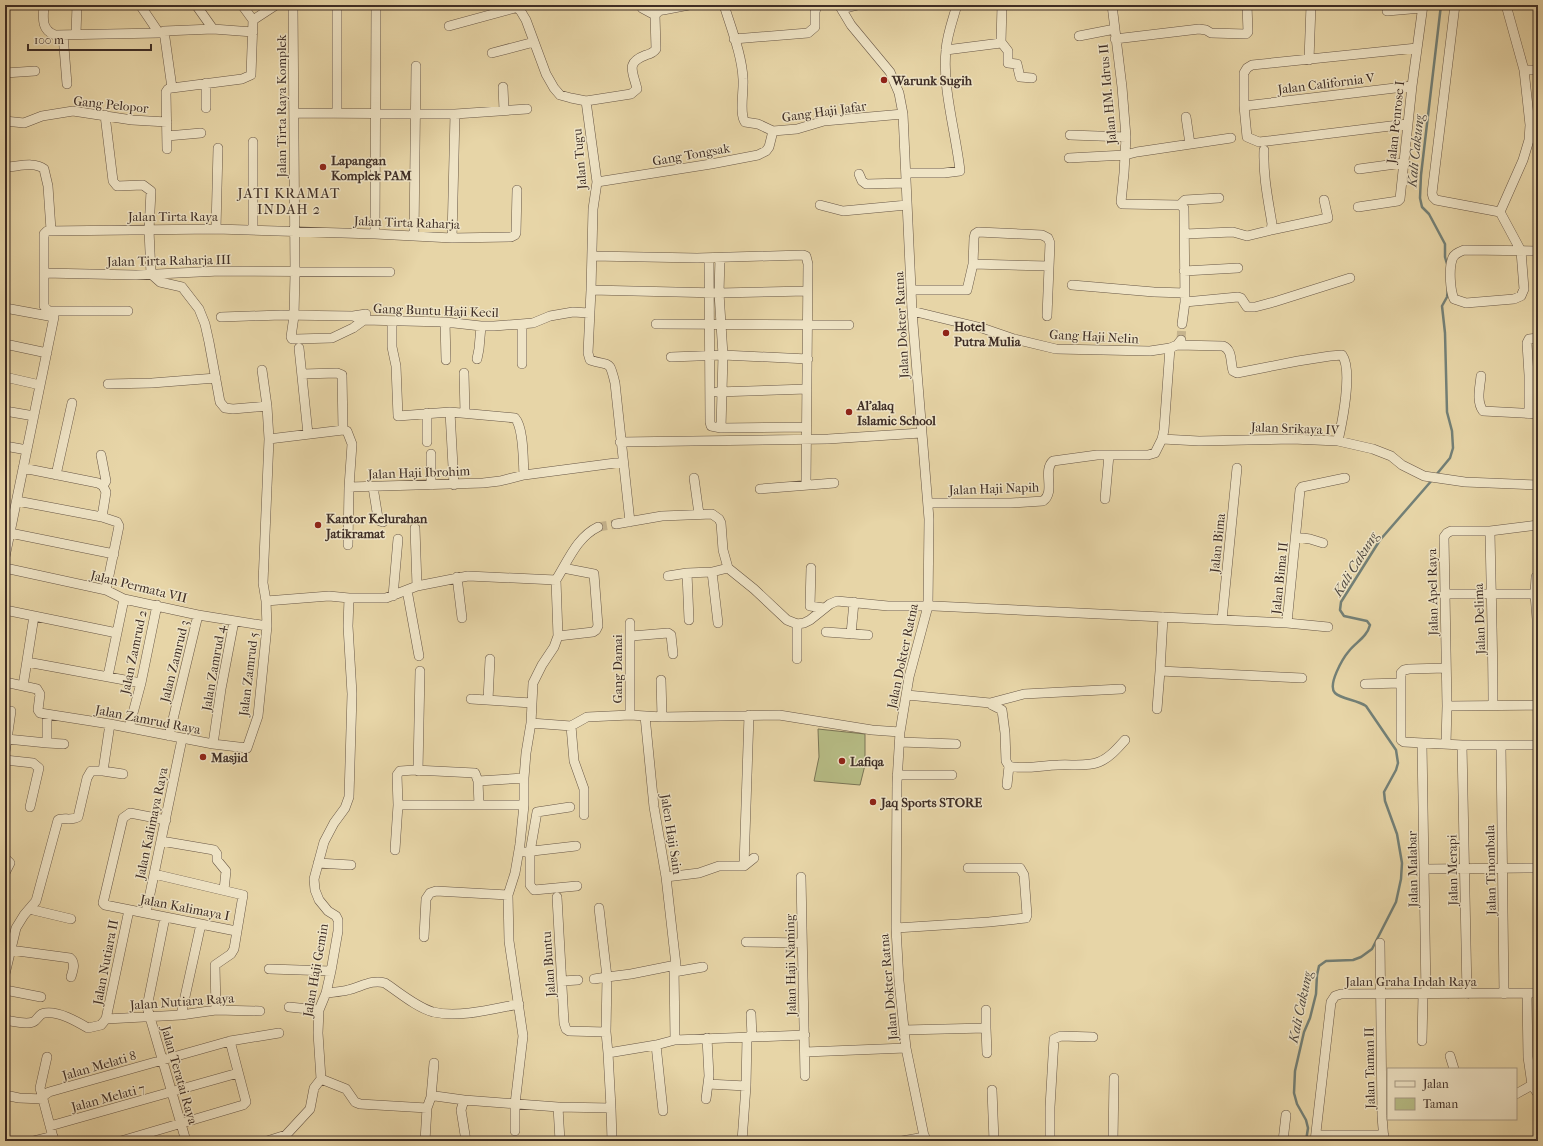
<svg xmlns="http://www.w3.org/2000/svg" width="1543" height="1146" viewBox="0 0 1543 1146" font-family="'IM FELL French Canon',serif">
  <rect width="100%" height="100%" fill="#e7d5a7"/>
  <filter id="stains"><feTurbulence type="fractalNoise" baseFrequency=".005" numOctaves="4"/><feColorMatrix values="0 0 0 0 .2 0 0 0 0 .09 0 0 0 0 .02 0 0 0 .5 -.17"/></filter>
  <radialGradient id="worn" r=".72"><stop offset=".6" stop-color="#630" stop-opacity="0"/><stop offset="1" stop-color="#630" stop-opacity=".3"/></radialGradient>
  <path fill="#b7bd86" stroke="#7a7556" d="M818,729L865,734V765L860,785L814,781L819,757Z"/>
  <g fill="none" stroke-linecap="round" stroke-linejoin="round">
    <path stroke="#738077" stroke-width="2.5" d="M1441,5L1421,175L1420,198L1422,207L1429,214L1445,244V257L1447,264
      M1436,475L1450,458L1453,448L1452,431L1447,412L1445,333L1442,306L1447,297L1448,289
      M1306,1141L1308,1128L1306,1120L1297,1104L1294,1093L1295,1071L1304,1032L1310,1018L1316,994L1317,975L1319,966L1326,961L1353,960L1361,957L1372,949L1396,902L1401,879L1402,863L1397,834L1385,801L1384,792L1396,770L1398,763L1396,750L1366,706C1357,700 1341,699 1335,693C1327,685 1343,658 1349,651C1356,642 1367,637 1370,625L1367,621L1344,616L1340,610L1341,602L1380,540L1433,479"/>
    <path stroke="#c5b38d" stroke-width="9" stroke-dasharray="9 4.5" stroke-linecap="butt" d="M1181,340L1182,324
      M598,527L616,524"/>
    <g stroke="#685746" stroke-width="10">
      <path id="minor" d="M44,5C43,18 41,30 55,35L159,33L164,31L213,29L253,32
        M140,5L159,33
        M196,5L213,29
        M242,5L253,20
        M293,5L295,273L294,316L291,337L292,339H296L332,338L353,328L364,320
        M337,5V113
        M512,5L520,10L526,20L546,74L554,88L560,95L571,98L586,101L631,94L637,89C633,71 625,63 646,55C650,54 654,52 656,49L655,15L659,11L663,10L689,5
        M641,5L642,8L655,15
        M724,5C731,28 742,55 743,79C744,90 739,114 745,122L758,124L773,131L797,129L824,121L903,114
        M839,5L851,25L890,72L899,93L903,114L912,311L929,519L928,606L909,677L900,732L897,782L896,928L899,981L906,1048L925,1141
        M1002,5L1001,42L1008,51V63L1017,64L1020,77L1032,78
        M1112,5L1122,87L1126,137L1124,173L1121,202L1122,204L1180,205L1184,208L1185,302L1182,324
        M1455,5L1432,193L1433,197L1436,200L1500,212L1521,251L1524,289L1521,296L1514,299L1466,303L1454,299C1450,290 1449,269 1452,260C1453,254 1459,252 1464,250L1538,251
        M842,9L858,5
        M1387,11L1422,8
        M253,20L276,5
        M449,26L515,8
        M164,31L172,88
        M76,34L77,5
        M63,35L67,84
        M1079,36L1115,29
        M734,39L808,33L815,27V12L817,5
        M1115,39L1199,29L1206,30L1211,33L1246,34L1248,32L1247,5
        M946,50L1001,43
        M492,53L534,42
        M1309,60L1311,5
        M1524,70H1538
        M5,73L35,71
        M503,87L504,110
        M586,101L597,182L593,209L591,290L588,353L590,360C610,367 609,358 615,383L630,522
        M1244,106L1412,86
        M206,108V83
        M295,113L455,114L527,109
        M1186,117L1190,144
        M5,121L24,123L42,116L73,111L132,120L167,122
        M1407,124L1259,142L1247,137L1244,106V73L1247,68L1252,65L1417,48
        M1070,135L1126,137
        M167,136L201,133
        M253,142V230
        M167,149L166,92L168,89L172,88L242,79L251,75L253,20
        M1069,158L1125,155L1137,152L1231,138
        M5,167C17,167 34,161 44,169L48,186L51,230
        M1359,169L1403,163
        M906,173H944L960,171C956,133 942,88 946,50C947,35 953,19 957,5
        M859,174L862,181L866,184L906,183
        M597,182L711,164L758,155L766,151L769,147L773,131
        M820,205L843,211L907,205
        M1180,205L1185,200L1219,198
        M1358,207L1398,201L1400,199L1412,86L1423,5
        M1500,212L1523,160L1529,140L1530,125L1524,70L1506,5
        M216,229L218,148
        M1271,230L1328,218L1324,200
        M375,234L376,5
        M1185,234L1233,232L1247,236L1271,230L1272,224C1268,199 1263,176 1264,150
        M414,236L416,66
        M452,238L455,114
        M592,256L697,258L803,255L806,256L808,264L806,485
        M709,258L710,422L711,426L721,428L806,427
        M720,258L719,293L723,355L721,428
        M973,264L1049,266
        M1184,271L1238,268
        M44,273L136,275L220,271L390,272
        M1072,285L1154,292L1185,293
        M591,290L719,293L807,291
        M911,290H967L973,264L974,238L975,234L978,232L1042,235L1048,238L1050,243L1047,316
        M1185,302L1238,297L1241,298L1247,307H1255L1274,302L1350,278
        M5,308L54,317
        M48,311H128
        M912,311L982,328L1014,339L1056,349L1150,351L1170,348L1177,345L1181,340
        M353,316L364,320L445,322L481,326H494L533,323L550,316L573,312L589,313
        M221,317L281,315L353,316L366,314
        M392,321V347L396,366L398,416L450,412L515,418C524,428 523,461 524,475
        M445,322L446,360
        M522,324V364
        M656,324L849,325
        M5,344L47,353
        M1177,345L1223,346C1233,350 1230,362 1233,371L1237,373L1298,361L1330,356L1342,355C1353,370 1342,423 1338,441
        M299,348L308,434
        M671,357L723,355L808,359
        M477,359L479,349L481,326
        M262,370L267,406
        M464,373L465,413
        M302,374L337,373L342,375L343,430
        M1481,376C1480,387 1476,401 1483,411L1538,414
        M5,377L40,385
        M108,384L152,383L216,378
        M717,392L807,389
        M5,411L34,416
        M450,412L454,485
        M427,413V442
        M1529,414V375L1527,343L1529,339L1538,338
        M269,439L343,430L347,431L352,444L349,487L483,483L500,481L524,475L623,462
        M1162,439L1199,441L1292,439L1338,441L1373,449L1391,456L1402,465L1424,476L1465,482L1538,485
        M620,442L828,439L921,433
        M5,446L27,450
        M431,454V485
        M101,455L106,481L103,486
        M23,468L98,483L103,486L106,492L102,517
        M56,475L72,403
        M694,478L699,514
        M373,487L378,518L380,521L383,522
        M760,489L834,483
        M1105,499L1109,455
        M17,501L102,517L117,522L119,526L106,590
        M928,503H1011L1043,501C1056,492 1042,471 1053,461L1097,455H1148L1155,453L1162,439L1164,430L1170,348
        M616,524L662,516L712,514L719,519L721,523L723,550L728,568L754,589L787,620L797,624L804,623L810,620L830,604L837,601L888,606H934L1287,623L1328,627
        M415,528L417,586
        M1490,531C1491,589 1493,647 1493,705
        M10,533L114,554
        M1296,537L1310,539L1323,543
        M348,545L349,487
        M5,557L54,317L44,306V234L47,231L216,229L375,234L452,238L511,237L515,235L516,233L517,190
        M5,568L106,590L124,599L198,615L267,626
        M811,568L810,606L824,608
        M712,572L718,623
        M668,576L687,573
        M457,577L462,618
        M1538,577H1536L1535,594L1537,619L1538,719
        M407,590L419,656
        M1445,594H1535
        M393,596L398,539
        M266,601L329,596L349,598H386L417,586L468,576L556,580C568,561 577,537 598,527
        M5,610L117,633
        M1163,617L1160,671L1302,678
        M689,620L687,573L712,572L728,568
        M1222,620L1237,468
        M1287,623L1300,490L1302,487L1345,478
        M826,632L868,635
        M851,634L854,602
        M558,636L593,632L596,630L598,626L594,574L563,568
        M631,636L668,633L671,635L673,654
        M797,659V624
        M27,662L141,683
        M1446,668L1409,669L1404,670L1401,673V740L1404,742L1462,745H1538
        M108,676L124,599
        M661,680L662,717
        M5,682L37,689L40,694L38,710L40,713L110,724L213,744L247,748L258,716L267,626L266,601L263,583L269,439L267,406L233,409L225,408L220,402L209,342L205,324L199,309L182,287L160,282L151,274L149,230L151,191L143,185L117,186L113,181L105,115
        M1365,684L1400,683
        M23,686L34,616
        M907,695L990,703L1024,694L1121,689
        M471,699L532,703
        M488,700L490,659
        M990,703L992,705L1002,710L1005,733L1006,761L1009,766C1023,770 1044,765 1058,765C1071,764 1086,767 1099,762C1109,758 1117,749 1125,740
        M1447,706L1538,705
        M1157,709L1160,671
        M630,715V623
        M531,723L571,726L587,717L630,715L662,717L779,715L872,730L900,732
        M571,726L574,761L584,789V815
        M129,728L141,683L157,605
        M169,736L198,615
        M7,739L11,711
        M900,742L956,744
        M47,743L64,744
        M213,744L221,689L234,621
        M1422,744L1426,994
        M1446,744L1447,706L1444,537L1447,533L1451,531H1490L1538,525
        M1462,745L1467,994
        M1501,746L1504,994
        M5,752L7,739L47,743V715
        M5,760L33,763L39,768L30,807
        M103,771L110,724
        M418,771L420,671
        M897,775H952
        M478,781L524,778
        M1007,785L1009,766
        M398,805H524
        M570,807L537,812L530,852V885L534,890L577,886
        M166,820L130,813L123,818L103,903L105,905L236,931
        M161,841L214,850L217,854V860L226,871L224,890
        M395,850L398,805L397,775L400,771L415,770L475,773L478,781L479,805
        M524,852L576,846
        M5,858L10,863L5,873
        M318,863L351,865
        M744,866L749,715
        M1425,869L1538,868
        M154,874L243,895L234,949L231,954L215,965L216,1010
        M666,877L699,873L719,866H744L754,858
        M801,877L805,1076
        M557,897L564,1023L566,1029L569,1031L606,1032
        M599,908L607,977L631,974L676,965L666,877L654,807L645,716
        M29,909L71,919
        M146,913L182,739
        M165,917L147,1007L186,1141
        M896,928L989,922L1026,918L1027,915L1024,875L1020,868H968
        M424,937L426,899L430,893L436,891L508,895
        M746,942L802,943
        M1380,943L1382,1116L1384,1141
        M10,950L70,958C76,963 73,970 71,977
        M674,966L675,1040
        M269,969L331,971
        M674,972L703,967
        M5,974L16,928L24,915L36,901L58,820C63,817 71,821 78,817L87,778L91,771H103L123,774
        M594,979L607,977L606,1032L608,1053L656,1045L675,1040L805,1035
        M562,981L578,980
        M5,990L41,997
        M326,993C333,992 341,992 348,990C361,987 372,979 385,983C400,993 416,1007 433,1012C459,1018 493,1009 519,1004
        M1527,994L1528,1057L1532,1085L1538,1094
        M289,1007L319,1010
        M751,1014L752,1037
        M181,1015L201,924
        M106,1019L181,1015L216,1010L260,1011
        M106,1019L129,910
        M5,1020C13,1021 25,1025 33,1022C38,1020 39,1013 45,1013C59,1011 76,1021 88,1028L101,1025L106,1019
        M986,1028V1010
        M904,1030L986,1028L987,1053
        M230,1041L279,1033
        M1422,1041L1423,994
        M656,1045L663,1111
        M805,1052L906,1048
        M608,1053L611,1108L612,1141
        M1450,1056L1454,1069
        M47,1057L40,1088L54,1141
        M321,1079L346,1089L355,1102L360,1104L427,1108
        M708,1084L746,1086
        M992,1090L994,1141
        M1516,1094L1532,1085
        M5,1095L19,1098L43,1099
        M42,1097L49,1092L230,1041L246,1102L243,1105L121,1141
        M431,1097L434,1063
        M706,1099L709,1076L707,1038
        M558,1107L611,1108
        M50,1126L238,1073
        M515,1131V1104L523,1036L509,941L508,895L515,873L520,844L524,805V778L526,753L531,723L533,683L542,665L554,647L558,636L556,580
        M1316,1135H1384
        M33,1141L53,1136
        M267,1141L286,1135L310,1109L314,1088L321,1079L318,1033L319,1010L326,993L331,971L338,931V920L336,916L328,911L319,900L315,890L314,879L324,842L334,823L345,808L349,797L352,694L348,626L349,598
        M425,1141L427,1108L431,1097L435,1096L464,1100
        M466,1141L461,1110L464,1100L558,1107L560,1141
        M742,1141L746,1086L747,1037
        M902,1141L925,1137
        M1050,1141V1107L1054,1039L1061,1036L1093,1037
        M1113,1141L1114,1078
        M1283,1141L1286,1115
        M1315,1141L1331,1002L1335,996L1341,994L1538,993"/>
    </g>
    <use href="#minor" stroke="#efe4c6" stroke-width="9"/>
  </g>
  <g fill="#8f2418" stroke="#efe4c6" stroke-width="1.5">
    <circle cx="884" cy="80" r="4"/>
    <circle cx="323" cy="167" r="4"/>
    <circle cx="946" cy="333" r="4"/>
    <circle cx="849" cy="412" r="4"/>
    <circle cx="318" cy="525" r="4"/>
    <circle cx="203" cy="757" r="4"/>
    <circle cx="842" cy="761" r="4"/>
    <circle cx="873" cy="802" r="4"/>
  </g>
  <g text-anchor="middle" stroke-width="3" stroke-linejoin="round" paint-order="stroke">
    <g font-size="13" font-weight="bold" fill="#3e2d25" stroke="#efe4c6" text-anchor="start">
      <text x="892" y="85">Warunk Sugih</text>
      <text x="331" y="165">Lapangan<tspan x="331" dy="15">Komplek PAM</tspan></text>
      <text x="954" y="331">Hotel<tspan x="954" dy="15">Putra Mulia</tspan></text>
      <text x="857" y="410">Al'alaq<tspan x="857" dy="15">Islamic School</tspan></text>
      <text x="326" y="523">Kantor Kelurahan<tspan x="326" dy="15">Jatikramat</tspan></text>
      <text x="211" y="762">Masjid</text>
      <text x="850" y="766">Lafiqa</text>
      <text x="881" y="807">Jaq Sports STORE</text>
    </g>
    <g font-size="13" fill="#3e2d25" stroke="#efe4c6">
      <text transform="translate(1326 83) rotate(-7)" y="5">Jalan California V</text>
      <text transform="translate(1107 94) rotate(-95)" y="5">Jalan HM. Idrus II</text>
      <text transform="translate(111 104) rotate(6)" y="5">Gang Pelopor</text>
      <text transform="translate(281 106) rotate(-90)" y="5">Jalan Tirta Raya Komplek</text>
      <text transform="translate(824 111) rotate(-8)" y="5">Gang Haji Jafar</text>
      <text transform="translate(1395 122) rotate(-84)" y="5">Jalan Penrose I</text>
      <text transform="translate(691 154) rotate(-10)" y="5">Gang Tongsak</text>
      <text transform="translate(579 159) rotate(-95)" y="5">Jalan Tugu</text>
      <text x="173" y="221">Jalan Tirta Raya</text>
      <text transform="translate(407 222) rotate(2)" y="5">Jalan Tirta Raharja</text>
      <text transform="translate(169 260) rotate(-1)" y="5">Jalan Tirta Raharja III</text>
      <text transform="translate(436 310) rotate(2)" y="5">Gang Buntu Haji Kecil</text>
      <text transform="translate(901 325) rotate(-93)" y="5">Jalan Dokter Ratna</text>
      <text transform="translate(1094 336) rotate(3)" y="5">Gang Haji Nelin</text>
      <text transform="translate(1295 428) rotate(2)" y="5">Jalan Srikaya IV</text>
      <text transform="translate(419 472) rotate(-2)" y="5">Jalan Haji Ibrohim</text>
      <text transform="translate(994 488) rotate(-2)" y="5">Jalan Haji Napih</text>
      <text transform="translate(1217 543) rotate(-84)" y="5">Jalan Bima</text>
      <text transform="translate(1279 578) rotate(-84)" y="5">Jalan Bima II</text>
      <text transform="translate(139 586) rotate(14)" y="5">Jalan Permata VII</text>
      <text transform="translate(1432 592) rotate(-91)" y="5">Jalan Apel Raya</text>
      <text transform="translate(1479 619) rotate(-92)" y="5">Jalan Delima</text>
      <text transform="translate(133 652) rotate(-78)" y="5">Jalan Zamrud 2</text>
      <text transform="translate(902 656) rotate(-78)" y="5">Jalan Dokter Ratna</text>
      <text transform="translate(174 661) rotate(-76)" y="5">Jalan Zamrud 3</text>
      <text transform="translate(213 668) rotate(-80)" y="5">Jalan Zamrud 4</text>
      <text transform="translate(617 669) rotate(-90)" y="5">Gang Damai</text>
      <text transform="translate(248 674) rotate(-83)" y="5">Jalan Zamrud 5</text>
      <text transform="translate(148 719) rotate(11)" y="5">Jalan Zamrud Raya</text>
      <text transform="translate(151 823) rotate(-78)" y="5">Jalan Kalimaya Raya</text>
      <text transform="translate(672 834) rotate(81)" y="5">Jalen Haji Sain</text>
      <text transform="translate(1412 869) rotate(-91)" y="5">Jalan Malabar</text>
      <text transform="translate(1452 870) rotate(-91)" y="5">Jalan Merapi</text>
      <text transform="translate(1490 870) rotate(-91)" y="5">Jalan Tinombala</text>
      <text transform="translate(185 907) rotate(11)" y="5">Jalan Kalimaya I</text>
      <text transform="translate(105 962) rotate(-79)" y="5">Jalan Nutiara II</text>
      <text transform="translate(548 964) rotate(-94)" y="5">Jalan Buntu</text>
      <text transform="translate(790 965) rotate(-91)" y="5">Jalan Haji Naming</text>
      <text transform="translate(315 970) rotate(-80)" y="5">Jalan Haji Gemin</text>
      <text x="1411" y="986">Jalan Graha Indah Raya</text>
      <text transform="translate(888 987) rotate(-95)" y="5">Jalan Dokter Ratna</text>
      <text transform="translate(182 1001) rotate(-4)" y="5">Jalan Nutiara Raya</text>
      <text transform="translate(99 1065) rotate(-16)" y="5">Jalan Melati 8</text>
      <text transform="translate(1369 1068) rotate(-91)" y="5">Jalan Taman II</text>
      <text transform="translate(180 1075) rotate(74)" y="5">Jalan Teratai Raya</text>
      <text transform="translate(108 1097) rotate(-15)" y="5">Jalan Melati 7</text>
    </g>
    <g font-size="14" font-style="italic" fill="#504940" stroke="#efe4c6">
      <text transform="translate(1415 151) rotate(-84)" y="5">Kali Cakung</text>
      <text transform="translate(1355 564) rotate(-58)" y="5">Kali Cakung</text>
      <text transform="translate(1300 1007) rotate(-78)" y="5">Kali Cakung</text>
    </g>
    <g font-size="14" letter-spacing="1" fill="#3e2d25" stroke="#efe4c6">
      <text x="289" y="198">JATI KRAMAT<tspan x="289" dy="16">INDAH 2</tspan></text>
    </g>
  </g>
  <rect width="1543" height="1146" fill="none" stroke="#e7d5a7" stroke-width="20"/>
  <rect x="6" y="6" width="1531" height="1134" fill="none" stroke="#3e2d25" stroke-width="2"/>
  <rect x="10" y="10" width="1523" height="1126" fill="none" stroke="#3e2d25"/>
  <rect x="1387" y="1068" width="130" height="52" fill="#efe4c6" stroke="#a89b86"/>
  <rect x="1395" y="1081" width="20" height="6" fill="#efe4c6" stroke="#a89b86"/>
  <text x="1423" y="1088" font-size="12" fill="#3e2d25">Jalan</text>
  <rect x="1395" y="1098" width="20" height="12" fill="#b7bd86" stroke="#a89b86"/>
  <text x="1423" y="1108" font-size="12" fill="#3e2d25">Taman</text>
  <path d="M28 44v6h123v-6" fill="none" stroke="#3e2d25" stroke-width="2"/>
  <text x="34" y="44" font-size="12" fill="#3e2d25" stroke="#efe4c6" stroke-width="3" paint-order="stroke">100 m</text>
  <rect width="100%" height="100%" filter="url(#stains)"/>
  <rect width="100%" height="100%" fill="url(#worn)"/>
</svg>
